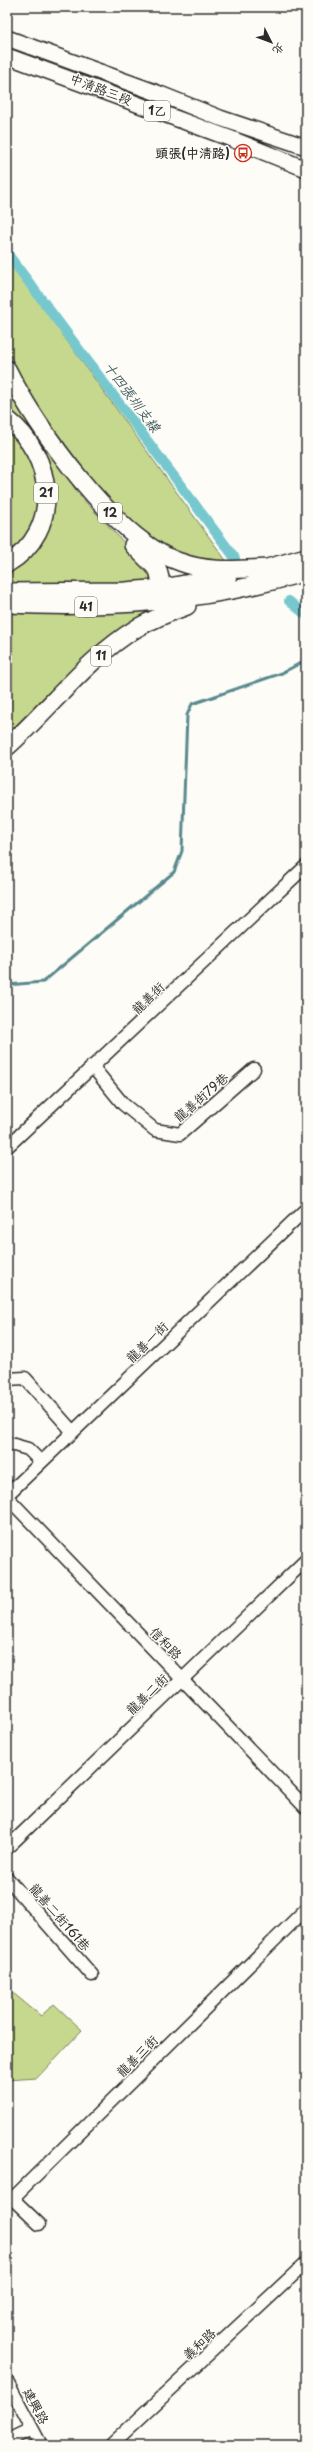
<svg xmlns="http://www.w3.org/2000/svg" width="313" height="2452" viewBox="0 0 313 2452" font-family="'Playpen Sans','LXGW WenKai TC',sans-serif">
  <rect width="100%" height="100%" fill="#fdfcf7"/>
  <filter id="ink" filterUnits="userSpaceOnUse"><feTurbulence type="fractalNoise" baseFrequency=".025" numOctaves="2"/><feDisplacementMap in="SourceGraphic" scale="8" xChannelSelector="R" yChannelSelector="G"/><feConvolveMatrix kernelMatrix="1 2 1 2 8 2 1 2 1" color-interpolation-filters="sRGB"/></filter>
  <g filter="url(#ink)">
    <path fill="#c5d88d" stroke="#78825c" d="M7,258L225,559L226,565L181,559L116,512L27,393L7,347Z
      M7,384L54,452L78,494L152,572L155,584L7,587V567L34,542L48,472L7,413Z
      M7,421L38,467L42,505L32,532L7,558Z
      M162,607L78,667L7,736V611Z
      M7,1988L41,2016L54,2004L82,2030L37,2078L7,2080Z"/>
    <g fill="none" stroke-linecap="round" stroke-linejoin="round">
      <path stroke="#59898d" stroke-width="3" d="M7,985L43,982L174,872L182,851L187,715L192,704L282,673L306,660"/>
      <path stroke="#77c8ce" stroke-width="10" d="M7,253L235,558
        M289,601L306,615"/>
      <g stroke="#2b2b2b" stroke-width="15">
        <path id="minor" d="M92,1066L123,1104L155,1130L180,1134L254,1069
          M7,1147L306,866
          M7,1379L25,1378L73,1432
          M7,1443L28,1449L41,1462
          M7,1495L306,1209
          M7,1497L306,1808
          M7,1848L306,1560
          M7,1878L92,1975
          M39,2224L16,2202V2195L306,1909
          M7,2381L41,2445
          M7,2441L32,2429
          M111,2445L306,2263"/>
      </g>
      <g stroke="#2b2b2b" stroke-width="18">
        <path id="major" d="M7,38L160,94L220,118L306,147
          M7,56L229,138L306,169"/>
      </g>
      <g stroke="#2b2b2b" stroke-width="20">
        <path id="highway" d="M7,369C36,428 117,541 180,562C210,573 239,569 270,568
          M7,419C55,456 63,531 7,564
          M133,545L158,570L165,598
          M260,570L306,557
          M7,592L125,591L163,588L228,576
          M7,604C114,609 203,602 306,572
          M7,747C50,709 87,658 137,628C153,619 170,612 187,606"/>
      </g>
      <use href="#minor" stroke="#fdfcf7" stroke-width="12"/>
      <use href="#major" stroke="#fdfcf7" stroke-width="15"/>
      <use href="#highway" stroke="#fdfcf7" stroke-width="17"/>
    </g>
  </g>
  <defs>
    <g id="bus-ring" transform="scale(0.9)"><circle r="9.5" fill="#fdfcf7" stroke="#c8321e" stroke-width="1.5"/><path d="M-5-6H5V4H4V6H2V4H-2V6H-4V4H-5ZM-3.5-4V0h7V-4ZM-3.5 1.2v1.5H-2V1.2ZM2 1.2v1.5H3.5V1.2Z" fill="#c8321e"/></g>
  </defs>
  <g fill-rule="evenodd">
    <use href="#bus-ring" x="243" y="153"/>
  </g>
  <g text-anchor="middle" stroke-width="3" stroke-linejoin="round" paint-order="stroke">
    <g fill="#fdfcf7" stroke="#6a6a68" stroke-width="1">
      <rect x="144" y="101" width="26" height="20" rx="3"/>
      <rect x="34" y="483" width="24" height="20" rx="3"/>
      <rect x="98" y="503" width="24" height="20" rx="3"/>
      <rect x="75" y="597" width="22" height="20" rx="3"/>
      <rect x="91" y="646" width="20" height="20" rx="3"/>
    </g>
    <g font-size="12" font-weight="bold" fill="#2b2b2b">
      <text x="157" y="115">1乙</text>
      <text x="46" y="497">21</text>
      <text x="110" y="517">12</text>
      <text x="86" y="611">41</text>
      <text x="101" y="660">11</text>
    </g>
    <g font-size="13" fill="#2b2b2b" stroke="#fdfcf7">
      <text transform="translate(101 89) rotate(21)" y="5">中清路三段</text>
      <text transform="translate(148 998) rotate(-44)" y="5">龍善街</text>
      <text transform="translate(201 1097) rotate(-41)" y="5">龍善街79巷</text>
      <text transform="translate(147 1342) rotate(-44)" y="5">龍善一街</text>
      <text transform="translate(166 1643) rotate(46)" y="5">信和路</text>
      <text transform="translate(147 1694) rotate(-44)" y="5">龍善二街</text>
      <text transform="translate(60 1917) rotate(49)" y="5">龍善二街161巷</text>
      <text transform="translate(137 2056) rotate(-45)" y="5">龍善三街</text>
      <text transform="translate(199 2344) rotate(-43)" y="5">義和路</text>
      <text transform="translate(36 2406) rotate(62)" y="5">建興路</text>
    </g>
    <g font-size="13" font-weight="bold" fill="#2b2b2b" stroke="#fdfcf7" text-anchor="end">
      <text x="230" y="158">頭張(中清路)</text>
    </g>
    <g font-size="14" font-style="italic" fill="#425a5c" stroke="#fdfcf7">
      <text transform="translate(132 397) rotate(53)" y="5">十四張圳支線</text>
    </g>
  </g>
  <rect width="313" height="2452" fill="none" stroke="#fdfcf7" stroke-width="24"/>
  <rect x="12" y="12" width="289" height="2428" fill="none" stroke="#2b2b2b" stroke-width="1.5" filter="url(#ink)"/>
  <g transform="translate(271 42) rotate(132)" stroke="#fdfcf7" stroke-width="3" paint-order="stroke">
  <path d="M0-3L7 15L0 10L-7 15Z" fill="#2b2b2b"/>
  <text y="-6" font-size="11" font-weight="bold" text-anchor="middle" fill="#2b2b2b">北</text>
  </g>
</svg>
